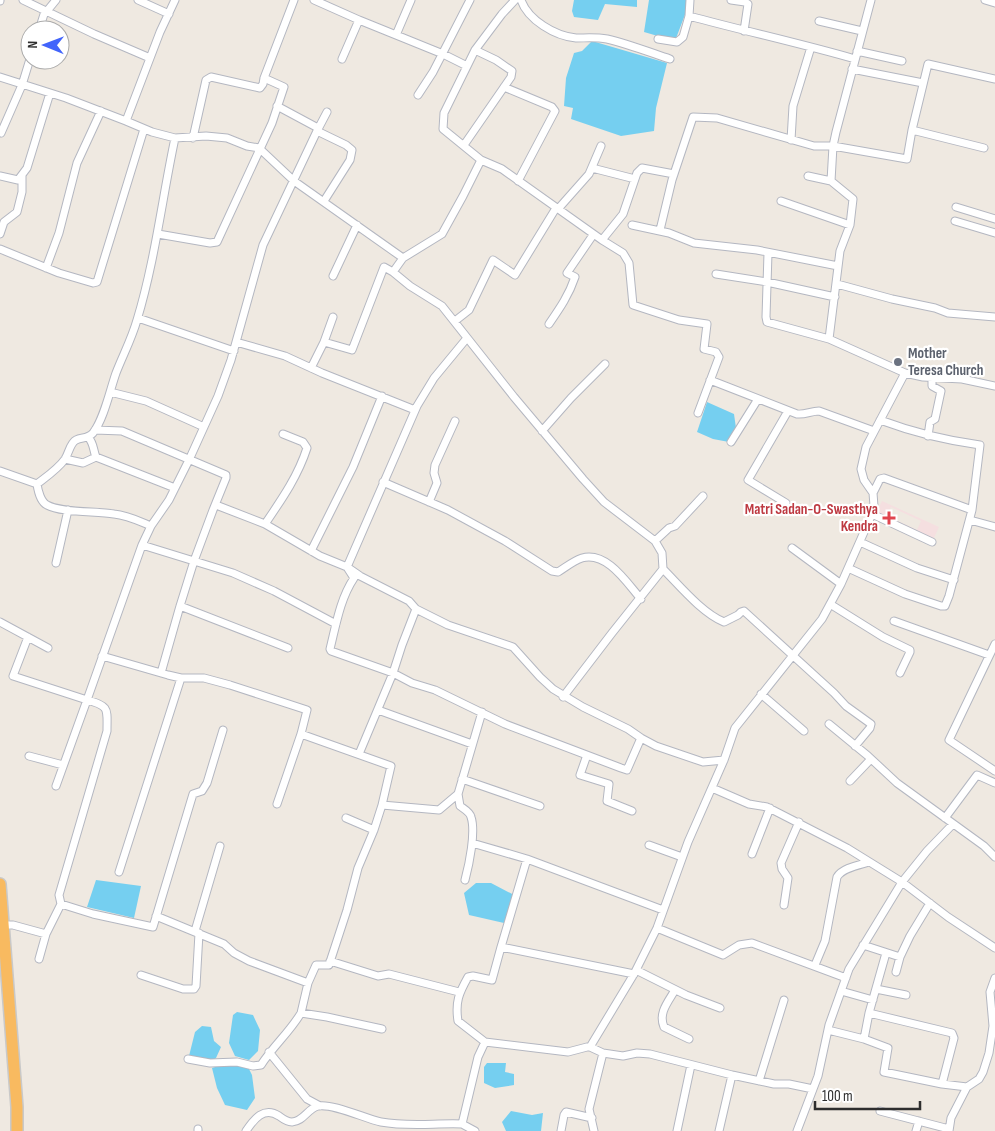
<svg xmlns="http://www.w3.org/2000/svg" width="995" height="1131" viewBox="0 0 995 1131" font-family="'Sofia Sans Condensed',sans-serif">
  <rect width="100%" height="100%" fill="#efe9e1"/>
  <path fill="#f5dfe0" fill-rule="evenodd" d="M882,501L939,527L933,540L876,513ZM891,507L921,521L917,530L887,516Z"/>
  <path fill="#75cff0" d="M574,0H637V7L605,4L598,20L574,17L572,11Z
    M649,0H687L686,12L675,41L644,32Z
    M592,41L667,63L656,108L654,131L621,136L571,119L573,108L564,106L566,78L574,53L582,51Z
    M707,402L734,414L736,428L729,442L713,439L697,432Z
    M96,880L141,886L134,918L87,907Z
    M476,883H491L514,895L504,923L469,915L464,893Z
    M237,1012L253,1015L260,1030L258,1051L249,1060L235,1056L229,1043L233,1015Z
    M202,1026L211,1027L214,1041L221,1047L216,1058L210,1062L189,1056L195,1032Z
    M228,1063L248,1067L252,1075L255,1098L247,1110L225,1105L217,1088L212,1068Z
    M487,1063H506L505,1072L514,1074V1085L495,1088L484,1083V1067Z
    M511,1111L532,1115L543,1113L541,1131H506L502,1122Z"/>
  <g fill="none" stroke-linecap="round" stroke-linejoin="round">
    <g stroke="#b4b7c1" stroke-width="9">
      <path id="minor" d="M23,0L94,34L150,58
        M138,0L169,14
        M175,0L160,32L126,121L152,132L175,138L206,136L227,138L247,146L259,148L294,181L403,258
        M314,0L359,20L342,59
        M515,0L502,14L475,50L444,113L443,129L481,160L463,196L442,234L403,258L393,272L410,286L442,306L514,397L583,479L604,502L655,541L662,553L663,569C680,586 702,613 724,622L738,615L741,612L744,611L834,693L846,706L871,724L870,728L855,746
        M521,0C528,20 555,36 576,38C586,38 596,37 607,39C628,44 649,52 670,59
        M690,0L689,16C744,31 800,43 855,59
        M731,0L745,2V0
        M871,0L836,132L833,146L831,181L853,199L850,225L840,251L829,339L905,373L923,377L962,379L995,386
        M985,0L995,3
        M0,1V0
        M47,11L56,0
        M359,20L443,54L467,66
        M819,21L862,31
        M39,30L45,11
        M744,31L748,4L745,2
        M396,35L411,0
        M658,39L677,42L683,37L689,16
        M857,51L902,61
        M852,69L923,83
        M0,77L66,98L126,121
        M504,87L552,107L555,111L518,181
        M418,95L433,72L470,0
        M277,106L318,128
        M912,130L984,148
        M1,133L22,85L30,59
        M193,138L206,80L211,77L260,88L263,84L264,78
        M791,140L793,106L811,47
        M464,145L511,77L512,71L496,60L475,50
        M481,160L502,169L602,240
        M592,168L635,179
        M674,174L642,168L637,173L623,214L602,240L623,253L629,263L633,305L679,320L707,324L704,349L716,352L719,357L698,413
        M0,176L18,180L27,168L50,93
        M808,176L831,181
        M324,201L350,160L352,150L346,145L317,131L327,112
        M781,201L850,225
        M956,207L995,219
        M558,209L589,174L601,146
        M955,221L995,233
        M632,225L669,233L694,243L757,250L838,266
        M660,230L672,180L693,117L717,118L814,146H833L907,159L912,130L928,64L995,79
        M0,234L4,222L17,212L22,192V176
        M158,234L210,243L217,242L272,123L284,87L264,78L294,0
        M0,249L59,273L93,283L97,282L144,129
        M768,253L766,317L767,322L829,339
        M46,268L59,233L77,163L101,111
        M716,274L767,282L835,297
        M333,276L357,225
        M837,284L892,299L935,308L948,313L995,317
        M138,318L234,351
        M455,321L469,310L493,260L515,275L556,208
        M549,324C560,308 569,295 575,277L567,273L593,235
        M467,338L434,378L417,406L347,567L354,578C340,599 336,625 330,649L331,651L393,673L412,683L435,690L505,724L621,768L627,770L641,738L656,746L703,762L724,760
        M236,342L285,356L322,373L415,410
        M324,342L333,317
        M311,368L324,342L352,350L384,267L393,272
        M710,380L797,414C805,415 811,411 819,411L874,431
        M110,392L146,401L204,427
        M95,430L122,431L226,475V478L213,510L194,561L142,545
        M542,431L571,398L605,364
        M928,436L930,422L935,419L941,391L932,386V378
        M88,437C94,443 93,450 96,457L175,488
        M731,442L758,399
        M65,459L83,463L96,457
        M0,471L37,484C38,491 41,502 47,505C61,513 97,511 114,514C127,515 139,521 151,526
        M383,482L448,510L505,541L552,571L558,572C566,567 573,561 582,558C607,551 627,583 641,599
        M37,484C46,477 58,469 65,459C69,453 70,443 76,440C82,437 88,439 93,433C104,419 110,390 116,373C123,355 132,338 137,320C155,261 162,199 175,138
        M873,493L880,479L884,478L972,510
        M429,502L437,483L434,473L435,465L455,421
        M786,503L748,480L788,411
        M216,505L265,524L320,556L347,567L360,576L409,601L416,609L448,625L513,647L540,677L553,689L583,707L628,729L641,738
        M872,514L932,542
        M970,520L995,527
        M265,524C282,499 298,476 307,448L303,442L283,434
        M655,541L669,528L675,526L703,496
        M860,542L917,568L954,580
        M792,548L841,584
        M311,551L353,467L382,396
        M56,563L68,510
        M848,568L905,594L941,606H945L949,596L972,510L980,445C943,440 915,433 880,420
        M830,604L883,637L910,650V652L900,673
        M180,606L288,648
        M894,621L989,655
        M0,622L48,648
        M28,637L13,676L87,700L56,786
        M995,644L949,740L995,771
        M102,656L168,675L181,678H204L230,685L307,710L301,734L277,804
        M161,673L180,606L194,561L233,573L274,591L336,624
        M761,694L804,731
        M563,697L612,633L663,569
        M378,710L472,744
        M829,724L868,756L897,783L984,846L995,857
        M223,730L207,783L202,791L193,794L153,927L93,914L61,904L59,895L107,731C107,709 110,706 87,700L142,545L151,526L169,500L189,460L218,396L231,360L263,245L317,131
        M301,734L391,766L382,805
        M359,754L393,673L402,645L416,609
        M587,755L580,775L609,784L607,801L632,811
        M29,756L63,765
        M462,779L540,806
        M850,781L871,759
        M712,788L749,804L767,807L847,848L902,882L948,917L995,948
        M458,794L460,806C464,809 470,812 471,817C476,832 469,865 465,880
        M346,818L374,830
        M945,818L977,775L995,783
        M472,843L527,859L663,910
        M649,845L682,857
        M752,854L770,808
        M119,872L181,678
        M784,905L788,878L782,869L781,863L799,822
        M156,916L224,944L234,953L249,961L308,983
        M4,925H13L46,934L61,904
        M657,928L723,955L739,945L752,943L846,978
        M195,931L220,846
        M863,945L900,957L910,936L930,903
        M501,947L527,859
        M886,953L869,1013L952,1033L954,1038L942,1084
        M39,959L46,934
        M330,961L378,976L389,974L459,992
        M815,965L825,941L837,877C842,868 859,865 869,862
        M636,970L686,995L720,1008
        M896,972L900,957
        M141,975L183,989H194L196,986L199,933
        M876,989L906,995
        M675,990C668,1002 658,1013 664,1027L689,1039
        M841,991L873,1000
        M301,1013L308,983L316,965H329L347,910L358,868L374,830L382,805L439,810L458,794L482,712
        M828,1030L864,1039L888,1048L884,1072L942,1084L967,1087
        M864,1039L869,1013
        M485,1042L458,1021C455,1002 459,993 468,977L473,976L492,980L501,947L634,974
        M590,1047L603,1053L623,1056L637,1053L650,1054L732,1075L774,1084H789L813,1089
        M269,1052L307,1099L320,1106
        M188,1059L210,1063L237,1062L253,1066L261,1065C274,1045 289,1033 301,1013L327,1017L382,1029
        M759,1081L784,1000
        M880,1111L949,1129
        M198,1131V1129
        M246,1131C254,1119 264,1106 279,1116C283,1119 287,1122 292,1122C304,1121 307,1109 318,1106C333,1103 366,1119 381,1122C408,1127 435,1123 462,1124
        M475,1131L462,1124L478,1057L485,1042L568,1052L587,1047H590L634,974L657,928L688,842L724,760L735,728L822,619L841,584L872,514L874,506L873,493L864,480L861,469L866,447L905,373
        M561,1131L564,1115L566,1112L592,1118
        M594,1131L589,1109L603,1053
        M677,1131L691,1065
        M719,1131L732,1075
        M797,1131L818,1076L829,1025L849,969L902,882L927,851L953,824
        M916,1131L919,1121
        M949,1131L951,1118L967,1087L979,1079L983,1072L989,1053L993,1026L990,992L995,978"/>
    </g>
    <g stroke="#c9c9c9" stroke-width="14">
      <path id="trunk" d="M0,884L17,1107V1131"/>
    </g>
    <use href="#minor" stroke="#fff" stroke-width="7"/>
    <use href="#trunk" stroke="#f8ba60" stroke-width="11"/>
  </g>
  <circle fill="#6b7280" stroke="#fff" stroke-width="2" cx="898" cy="362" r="5"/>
  <path fill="#e0444e" stroke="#fff" stroke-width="2" d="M886.5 510.5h5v5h5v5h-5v5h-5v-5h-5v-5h5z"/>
  <g text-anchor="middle" stroke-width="4.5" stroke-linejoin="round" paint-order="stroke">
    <g font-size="15" font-weight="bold" fill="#5b616d" stroke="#fff" text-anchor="start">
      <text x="908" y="358">Mother<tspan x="908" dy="17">Teresa Church</tspan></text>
    </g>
    <g font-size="15" font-weight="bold" fill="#be3a42" stroke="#fff" text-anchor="end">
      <text x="878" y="514">Matri Sadan-O-Swasthya<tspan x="878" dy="17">Kendra</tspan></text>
    </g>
  </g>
  <g transform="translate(45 45) rotate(271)"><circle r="24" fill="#ffffff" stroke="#ababab"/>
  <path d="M0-4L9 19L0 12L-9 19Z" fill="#4264fb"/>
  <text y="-8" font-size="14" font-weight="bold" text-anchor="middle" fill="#2e2e2e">N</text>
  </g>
  <path d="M815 1101v8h105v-8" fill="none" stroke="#2e2e2e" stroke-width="2.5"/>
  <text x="822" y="1101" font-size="15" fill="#2e2e2e" stroke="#ffffff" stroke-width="4" paint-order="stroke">100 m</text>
</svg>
